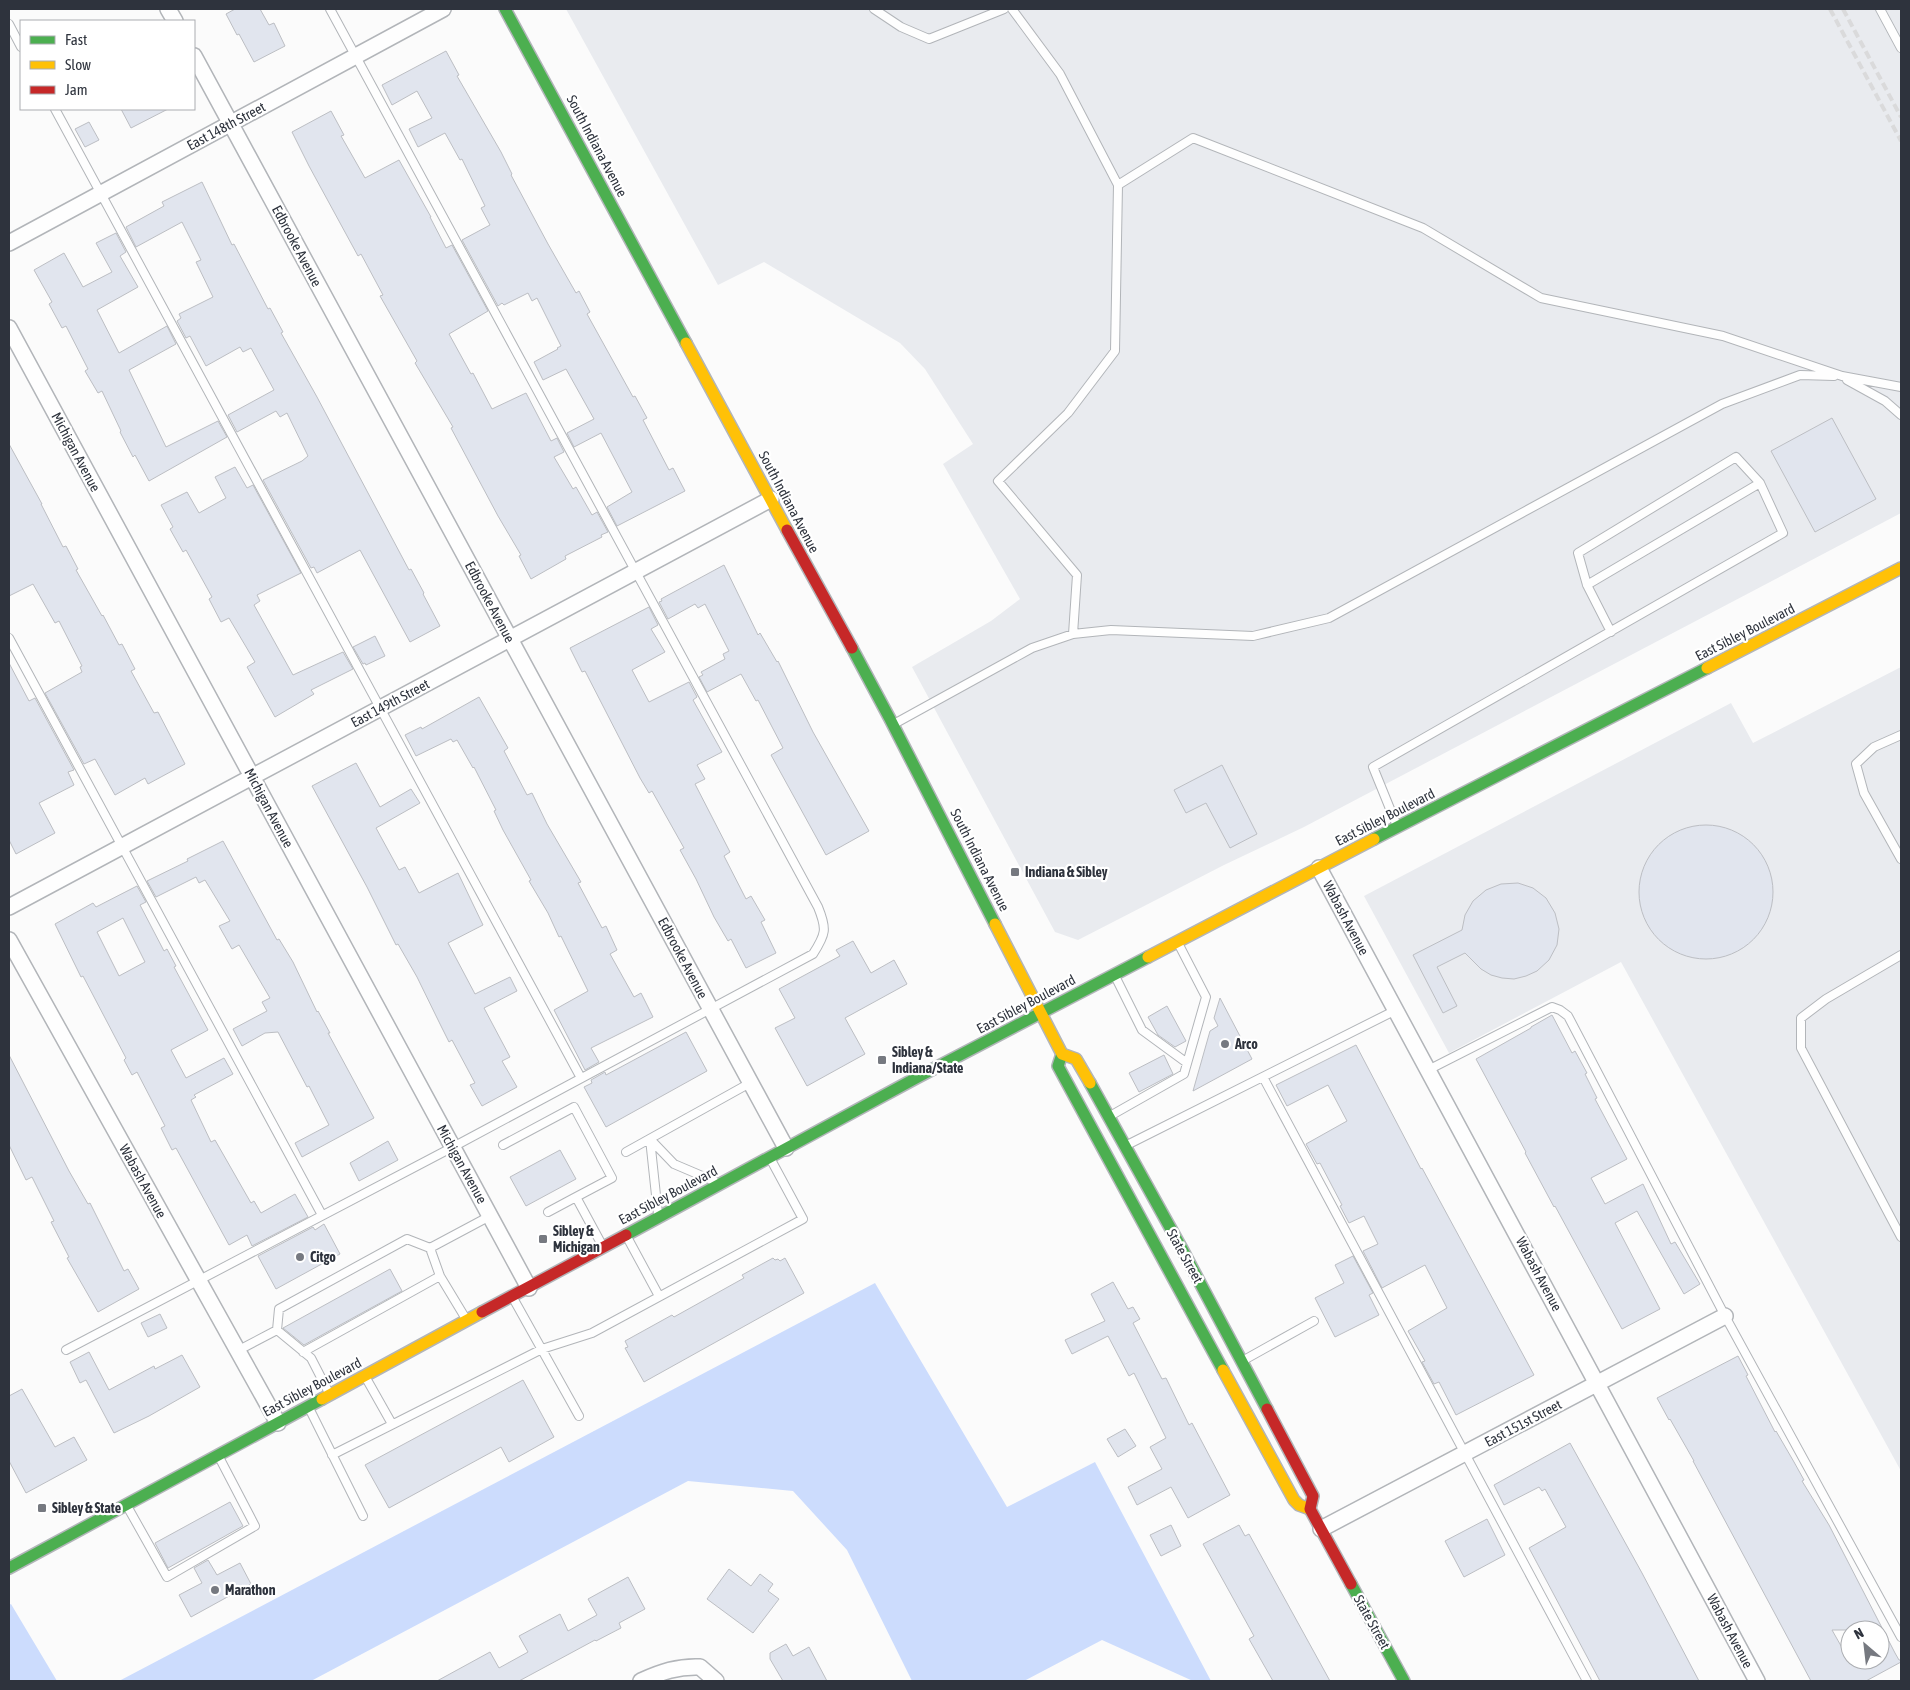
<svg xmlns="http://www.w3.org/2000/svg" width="1910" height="1690" viewBox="0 0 1910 1690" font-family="'Asap Condensed',sans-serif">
  <rect width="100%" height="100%" fill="#fbfbfb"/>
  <path fill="#e9ebef" d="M566,9H1901V513L1304,827L1224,865L1078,940L1055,932L912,667L991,621L1020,599L943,464L973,444L925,369L900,343L764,262L718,285Z
    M1901,667V1471L1621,962L1449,1053L1364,896L1731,703L1753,743Z"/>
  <path fill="#ccdcfd" d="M875,1283L1007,1507L1095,1462L1211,1681H1193L1102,1640L1024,1681H912L847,1550L793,1491L688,1481L311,1681H119Z
    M11,1604L57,1681H9V1605Z"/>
  <path fill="#e1e5ee" stroke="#bcbec3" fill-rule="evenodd" d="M235,9H260L269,25L274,23L285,46L254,62L239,34L237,35L226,14Z
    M446,51L459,75L457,76L501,152L512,174L511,175L548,244L576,293L579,291L590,312L587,314L633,397L635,396L647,418L643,420L669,470L673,468L685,491L617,526L607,507L632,492L601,433L574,447L567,433L594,419L566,369L543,380L534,362L558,349L557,348L561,346L537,298L532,301L528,293L504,305L502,303L498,306L462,240L490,225L481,208L485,206L462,159L460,160L445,133L418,147L409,129L432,118L417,91L392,105L382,85Z
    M121,109H168L131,128Z
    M331,111L344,135L341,136L365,178L399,160L431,217H430L446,248L452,245L488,311L449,334L471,374L473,373L492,409L526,393L551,441L557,438L564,452L554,457L573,489L576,487L592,515L597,512L608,532L601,535L602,537L565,556L566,559L531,579L519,556L521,555L498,516L451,428L453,427L415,363L417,361L380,296L383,295L361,254L358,256L309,166L292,132Z
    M89,122L99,140L85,147L75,129Z
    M202,182L232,245L234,244L268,309L270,308L283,332L281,333L317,397L409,570L411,569L424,593L423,594L440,626L410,642L360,550L317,573L314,567L311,568L263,480L302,461L308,456L287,413L280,417L276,411L237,432L228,415L274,390L251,348L243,352L240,347L206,366L190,336L186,338L177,321L181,318L179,314L213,297L196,262L201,260L182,222L136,247L126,227L164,206L162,202Z
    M116,233L126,252L120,256L138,287L97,310L119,353L167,326L176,344L129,370L166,447L218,421L227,437L149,481L135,455L133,457L120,432L121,431L102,391L98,393L85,371L88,369L66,326L62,328L49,304L52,302L34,270L64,253L83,287L112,272L96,243Z
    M1832,418L1876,499L1815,532L1771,451Z
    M9,444L42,504H41L63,547L66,546L78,569L76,570L102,616L103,615L119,645L122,644L135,669L131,671L154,713L158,712L185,764L148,784L145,778L115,795L95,759L84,764L45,693L82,672L80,667L82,666L59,621L55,623L33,584L9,596Z
    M235,467L247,488L253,485L301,573L257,595L260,601L254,605L293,675L343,652L353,669L311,690L314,694L275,717L247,667L255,662L229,618L221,622L209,599L212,597L186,550L183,552L170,529L173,527L161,505L187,492L199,513L226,498L215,477Z
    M724,565L758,635L760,633L777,662L778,661L813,732L869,831L826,855L771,755L783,748L758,700L756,701L741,674L707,692L699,677L703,675L701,672L725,659L723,654L729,651L705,604L698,608L695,604L668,619L659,602L662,601L661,599Z
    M649,607L658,625L651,629L665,652L632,670L649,702L689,682L697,697L693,700L722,752L697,765L705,779L695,784L730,852L724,856L746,899L751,896L765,920L761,922L776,953L746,968L731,939L728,941L714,917L696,879L680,850L684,848L652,791L649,793L640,778L585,671L582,672L570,648Z
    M375,636L385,656L366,665L365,663L363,664L353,647Z
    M9,663L29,701L35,698L74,770L68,772L74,785L39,803L55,833L16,854L9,840Z
    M479,697L508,748L504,751L527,795L532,793L547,824L581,882L578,883L602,928L606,926L617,950L610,954L634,997L641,993L653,1017L591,1048L599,1062L585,1070L554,1010L588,991L561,936L559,937L548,913L529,881L531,880L503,830L494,811L496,810L474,767L473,768L457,740L453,742L451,739L416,756L405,735L421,727L422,729Z
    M356,763L380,807L411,789L420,803L376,828L399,870L405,867L419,893L458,873L483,925L448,943L475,994L510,977L517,991L484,1008L510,1057L502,1061L517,1087L482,1106L470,1085L475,1083L452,1040L449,1042L441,1026L417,977L398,944L396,945L367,887L312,786Z
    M1222,765L1257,834L1230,848L1206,803L1186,813L1174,790Z
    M1639 892a67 67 0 1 1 134 0a67 67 0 1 1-134 0Z
    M223,841L277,940L279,939L293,962L317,1012L318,1011L330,1033H328L374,1118L302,1157L295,1143L329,1125L309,1086L307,1087L278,1032L265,1033L242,1046L233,1029L267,1011L262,1002L270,998L239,945L232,949L219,926L230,921L205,880L199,883L196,877L156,897L147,881L188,861L187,859Z
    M1518,883L1533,888L1546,898L1555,913L1559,929L1557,945L1549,960L1537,971L1526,976L1514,979L1502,978L1491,975L1481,969L1465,953L1437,967L1457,1006L1443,1013L1413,955L1462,930L1465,915L1473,901L1486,890L1501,884Z
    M137,886L146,902L140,905L164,951L167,949L176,966L174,967L208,1030L171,1050L186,1078L224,1058L233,1074L194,1095L196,1097L191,1100L211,1142L215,1140L251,1203L254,1201L261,1213L295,1194L308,1217L252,1246L247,1235L229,1245L176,1148L172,1150L161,1128L165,1126L137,1072L132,1075L124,1060L126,1058L83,976L81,977L55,924L93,903L96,907ZM123,918L145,962L119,976L97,932Z
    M853,941L871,973L894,960L907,984L845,1018L865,1054L807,1086L775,1028L795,1018L779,989L840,956L836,950Z
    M1220,998L1252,1059L1193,1091L1210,1031L1218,1026L1214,1018Z
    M1167,1006L1186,1041L1175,1047L1158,1035L1148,1017Z
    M1552,1015L1572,1053L1575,1051L1587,1073L1585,1074L1597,1098L1595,1099L1627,1159L1591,1178L1605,1204L1643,1184L1671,1244L1675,1242L1700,1284L1684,1294L1637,1211L1615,1223L1660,1309L1622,1329L1555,1206L1554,1207L1525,1153L1526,1152L1476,1059L1531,1028V1027Z
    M686,1032L707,1071L606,1127L584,1087L592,1083L591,1080L605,1072L606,1075Z
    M1356,1045L1421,1169L1422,1168L1534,1375L1456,1415L1439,1382L1434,1384L1422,1362L1425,1361L1408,1331L1447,1308L1425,1265L1382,1288L1363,1251L1378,1244L1364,1216L1349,1223L1340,1206L1342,1205L1320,1163L1317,1164L1306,1144L1347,1121L1328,1085L1287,1106L1276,1085Z
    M9,1055L69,1171L88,1204L90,1203L124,1271L128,1269L139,1289L98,1312L67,1258L69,1257L51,1222L54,1221L32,1177L26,1180L9,1145Z
    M1164,1055L1173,1074L1139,1092L1129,1073Z
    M388,1141L398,1160L359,1181L350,1163Z
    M560,1150L576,1179L526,1206L510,1177Z
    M324,1224L340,1254L276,1289L258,1256L313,1227L315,1230Z
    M1353,1256L1373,1293L1369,1295L1379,1315L1335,1337L1315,1298L1344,1283L1335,1265Z
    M773,1258L775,1260L778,1259L780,1261L785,1258L804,1293L644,1382L625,1348L628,1347L625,1341L672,1315L674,1317L744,1278L742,1275Z
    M390,1269L402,1291L331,1330L304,1345L283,1328Z
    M1113,1282L1128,1309L1133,1307L1140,1319L1133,1323L1162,1379L1166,1378L1189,1425L1192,1423L1230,1495L1188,1518L1171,1487L1137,1505L1128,1487L1162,1469L1150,1447L1166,1438L1134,1373L1129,1376L1108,1336L1072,1354L1065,1340L1105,1321L1091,1294Z
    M160,1314L167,1328L148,1337L141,1323Z
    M89,1352L109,1390L154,1366L155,1369L182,1355L200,1387L149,1416L114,1433L86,1380L80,1383L70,1362Z
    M1738,1356L1748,1375L1746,1376L1775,1432L1776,1431L1794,1462L1804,1480L1802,1481L1829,1525L1895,1653L1899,1660H1901V1662L1866,1681H1811L1693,1461H1694L1670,1419L1669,1420L1657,1398ZM1832,1630H1880V1660H1849Z
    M523,1380L554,1437L509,1462L501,1447L389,1508L365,1465Z
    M22,1389L55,1447L74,1437L87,1460L26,1493L9,1461V1396Z
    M1125,1429L1136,1446L1118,1457L1107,1439Z
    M1570,1443L1642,1573L1699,1681H1600L1529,1548L1566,1527L1545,1489L1542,1491L1539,1487L1504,1505L1494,1485Z
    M230,1502L243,1526L168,1568L155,1543Z
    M1487,1519L1505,1555L1464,1577L1445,1541Z
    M1171,1525L1181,1546L1161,1556L1150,1535Z
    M1239,1525L1245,1536L1249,1534L1330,1681H1273L1249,1639L1254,1636L1203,1544Z
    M208,1560L217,1575L240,1563L251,1584L191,1617L179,1595L202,1583L194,1568Z
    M729,1569L751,1586L760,1574L773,1584L768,1591L779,1599L753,1633L707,1599Z
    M628,1577L645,1609L619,1623L621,1628L596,1641L595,1640L519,1681H437L490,1652L499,1668L528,1652L519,1636L560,1614L568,1631L597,1615L588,1599Z
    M786,1644L793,1656L809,1647L827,1681H783L770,1659V1653Z"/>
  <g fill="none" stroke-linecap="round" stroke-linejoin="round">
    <g stroke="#b2b5b9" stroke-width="10">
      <path id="lane" d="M874,9L901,27L929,39L1004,9
        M1012,9L1060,74L1118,185
        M1880,9L1901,48
        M9,24L21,47
        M55,109L581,1078
        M1847,380L1885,401L1901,415
        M1587,585L1760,483
        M1073,634L1077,575L998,481L1068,413L1115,351L1118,185L1193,138L1423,228L1541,298L1723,336L1842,376L1901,387
        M9,638L322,1215
        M894,724L1032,648L1073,634L1111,630L1253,636L1329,618L1722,404L1800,375L1834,376
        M1901,735L1874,747L1856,764L1864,793L1901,859
        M1397,826L1373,767L1783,533L1760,483L1736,457L1578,553L1587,585L1611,632
        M1901,955L1826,999L1801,1018V1048L1901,1237
        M1115,976L1142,1030L1187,1063
        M1428,1070L1552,1007L1560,1010L1568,1016L1725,1316L1901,1637
        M1263,1077L1587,1681
        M1110,1116L1184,1074L1206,997L1178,943
        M650,1139L674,1164L714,1181
        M650,1139L658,1214
        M503,1145L574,1107L612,1178L576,1197L602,1245
        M1127,1145L1396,1010
        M626,1152L750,1083
        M548,1212L576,1197
        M627,1237L659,1296
        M430,1248L440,1276L466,1319
        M513,1298L579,1416
        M277,1330L279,1309L407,1239L430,1248L490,1216
        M66,1350L453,1147L813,954C826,934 827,929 818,907L330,9
        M237,1351L277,1330L311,1358L329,1393
        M303,1352L440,1276
        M1244,1360L1314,1321
        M366,1378L392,1424
        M309,1408L363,1516
        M332,1455L542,1349L592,1333L803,1219L770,1158
        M127,1506L167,1577L255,1526L219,1457"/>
    </g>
    <g stroke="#b2b5b9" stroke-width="18">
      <path id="street" d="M168,9L175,21
        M194,56L786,1148
        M9,243L443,9
        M9,328L529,1288
        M1319,868L1757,1681
        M9,907L771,499
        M9,940L278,1423
        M1321,1529L1725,1316
        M641,1681C661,1672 678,1666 700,1667L716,1681"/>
    </g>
    <g stroke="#b2b5b9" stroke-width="14">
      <path id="fast" d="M505,9L686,343
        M852,648L890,719L995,924
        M1374,839L1707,668
        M1062,1054L1058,1066L1223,1370
        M1090,1083L1182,1249L1267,1409
        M626,1235L918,1077L1148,957
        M9,1568L322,1399
        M1351,1584L1404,1681"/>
    </g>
    <g stroke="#b2b5b9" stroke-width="14">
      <path id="slow" d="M686,343L787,530
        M1707,668L1901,568
        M995,924L1062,1054L1076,1059L1090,1083
        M1148,957L1374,839
        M1223,1370L1294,1500L1299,1505L1310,1509
        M322,1399L482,1312"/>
    </g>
    <g stroke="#b2b5b9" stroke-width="14">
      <path id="jam" d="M787,530L852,648
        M482,1312L626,1235
        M1267,1409L1313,1496L1310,1509L1351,1584"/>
    </g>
    <use href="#lane" stroke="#fefefe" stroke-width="8"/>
    <use href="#street" stroke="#fefefe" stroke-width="15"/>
    <use href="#fast" stroke="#4caf50" stroke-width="11"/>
    <use href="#slow" stroke="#ffc107" stroke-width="11"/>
    <use href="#jam" stroke="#c62828" stroke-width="11"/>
    <path stroke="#dadadb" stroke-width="4" stroke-dasharray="8 4" stroke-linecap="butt" d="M1830,9L1901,141
      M1843,9L1901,117"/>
  </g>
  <g fill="#767980" stroke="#fff" stroke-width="2">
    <rect x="1010" y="867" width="10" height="10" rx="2.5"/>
    <circle cx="1225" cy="1044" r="5"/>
    <rect x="877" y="1055" width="10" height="10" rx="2.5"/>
    <rect x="538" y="1234" width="10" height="10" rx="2.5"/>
    <circle cx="300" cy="1257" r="5"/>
    <rect x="37" y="1503" width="10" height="10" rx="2.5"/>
    <circle cx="215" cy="1590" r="5"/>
  </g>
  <g text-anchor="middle" stroke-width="4.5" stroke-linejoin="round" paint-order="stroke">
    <g font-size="14" fill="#2e333d" stroke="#fff">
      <text transform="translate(226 126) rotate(-28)" y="5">East 148th Street</text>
      <text transform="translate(597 146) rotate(62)" y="5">South Indiana Avenue</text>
      <text transform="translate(297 246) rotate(62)" y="5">Edbrooke Avenue</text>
      <text transform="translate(76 452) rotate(62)" y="5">Michigan Avenue</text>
      <text transform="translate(789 502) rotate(62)" y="5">South Indiana Avenue</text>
      <text transform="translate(490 602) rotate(62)" y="5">Edbrooke Avenue</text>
      <text transform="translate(1745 632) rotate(-27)" y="5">East Sibley Boulevard</text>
      <text transform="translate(390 703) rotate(-28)" y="5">East 149th Street</text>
      <text transform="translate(269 808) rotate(62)" y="5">Michigan Avenue</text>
      <text transform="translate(1385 817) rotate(-27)" y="5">East Sibley Boulevard</text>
      <text transform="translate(980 860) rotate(63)" y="5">South Indiana Avenue</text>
      <text transform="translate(1346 918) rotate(62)" y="5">Wabash Avenue</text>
      <text transform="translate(683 958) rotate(62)" y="5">Edbrooke Avenue</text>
      <text transform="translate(1026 1004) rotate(-28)" y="5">East Sibley Boulevard</text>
      <text transform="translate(462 1164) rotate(61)" y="5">Michigan Avenue</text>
      <text transform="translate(143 1181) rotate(61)" y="5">Wabash Avenue</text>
      <text transform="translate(668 1195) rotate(-28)" y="5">East Sibley Boulevard</text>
      <text transform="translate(1185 1256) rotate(61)" y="5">State Street</text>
      <text transform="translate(1539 1274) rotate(62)" y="5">Wabash Avenue</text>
      <text transform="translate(312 1387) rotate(-28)" y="5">East Sibley Boulevard</text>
      <text transform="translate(1523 1423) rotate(-28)" y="5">East 151st Street</text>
      <text transform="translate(1372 1622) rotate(61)" y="5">State Street</text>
      <text transform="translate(1730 1631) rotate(62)" y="5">Wabash Avenue</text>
    </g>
    <g font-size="14" font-weight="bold" fill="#2e333d" stroke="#fff" text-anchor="start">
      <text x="1025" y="877">Indiana &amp; Sibley</text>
      <text x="1235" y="1049">Arco</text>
      <text x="892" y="1057">Sibley &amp;<tspan x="892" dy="16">Indiana/State</tspan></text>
      <text x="553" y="1236">Sibley &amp;<tspan x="553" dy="16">Michigan</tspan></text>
      <text x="310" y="1262">Citgo</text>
      <text x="52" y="1513">Sibley &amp; State</text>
      <text x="225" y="1595">Marathon</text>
    </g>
  </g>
  <rect width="1910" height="1690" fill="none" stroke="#2e333d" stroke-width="20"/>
  <rect x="20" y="20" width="175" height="90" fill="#ffffff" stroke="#abadb1"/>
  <rect x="30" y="36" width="25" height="8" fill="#4caf50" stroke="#abadb1"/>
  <text x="65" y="45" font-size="15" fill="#2e333d">Fast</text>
  <rect x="30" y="61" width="25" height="8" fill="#ffc107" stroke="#abadb1"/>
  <text x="65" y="70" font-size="15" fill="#2e333d">Slow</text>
  <rect x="30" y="86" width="25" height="8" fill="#c62828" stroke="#abadb1"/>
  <text x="65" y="95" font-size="15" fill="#2e333d">Jam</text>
  <g transform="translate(1865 1645) rotate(332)"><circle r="24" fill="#ffffff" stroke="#abadb1"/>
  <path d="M0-4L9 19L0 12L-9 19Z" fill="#767980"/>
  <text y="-8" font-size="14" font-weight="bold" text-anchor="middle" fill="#2e333d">N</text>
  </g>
</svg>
